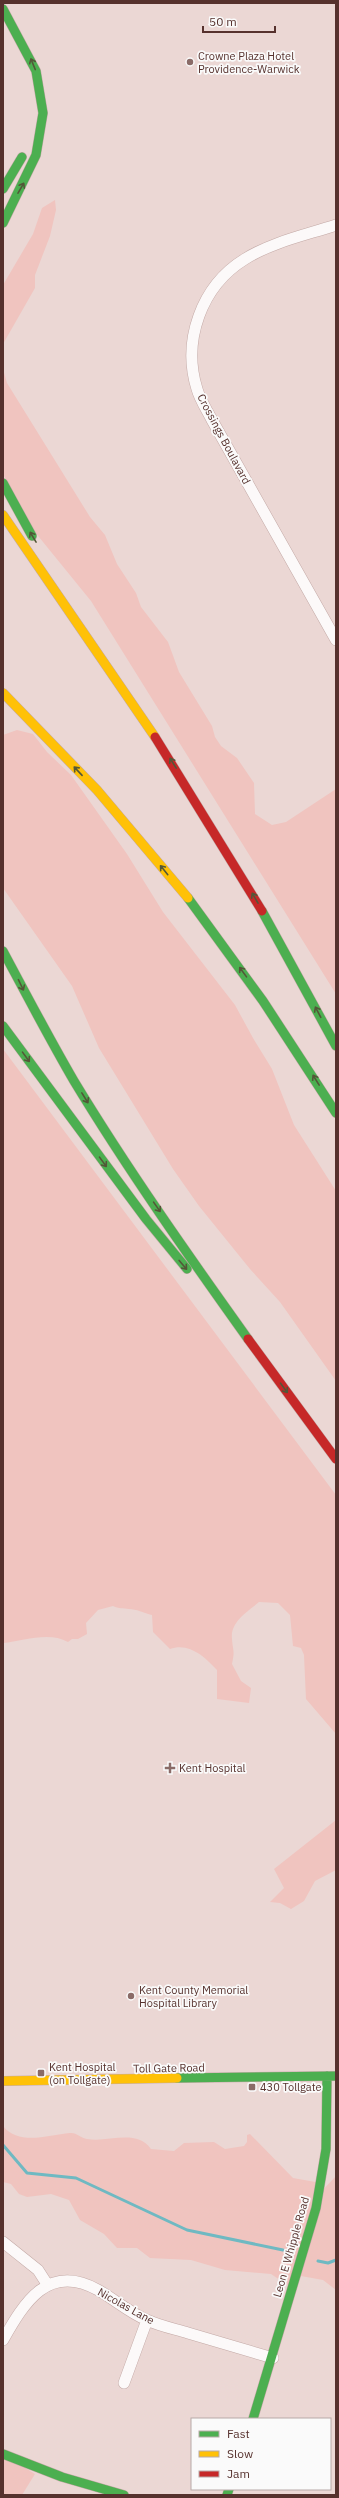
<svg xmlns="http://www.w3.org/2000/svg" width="339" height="2498" viewBox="0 0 339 2498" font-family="'IBM Plex Sans',sans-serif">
  <rect width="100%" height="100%" fill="#ebd7d4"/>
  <path fill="#f0c4bf" d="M55,200L56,210L50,236L35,275V288L3,344V285L33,234L42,208Z
    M3,369L7,383L90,517L105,535L117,564L136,593L141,607L168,642L179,672L212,726L215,737L221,746L237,758L254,783L255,814L272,825L286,822L336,789V994L91,601L30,526L3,474Z
    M17,730L33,734L47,752L71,775L127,854L163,912L235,1005L253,1038L272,1069L294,1125L336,1191V1381L280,1302L250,1269L199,1206L173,1169L99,1048L72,986L3,888V735Z
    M3,1049L336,1495V1734L306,1699L304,1655L301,1648L293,1646L290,1615L278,1603L259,1602C247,1612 230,1622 232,1639C233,1652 235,1650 232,1664L241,1681L251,1688L249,1703L217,1699V1670C205,1657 189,1642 170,1649L153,1632L152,1615C144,1613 136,1609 129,1609C123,1608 119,1609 113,1606L98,1610L86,1623L87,1634L78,1639H72L68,1642C49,1631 23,1641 3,1643Z
    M336,1820V1870L315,1881L304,1901L291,1909L280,1903L270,1902L284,1888L274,1869Z
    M3,2126C19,2146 48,2135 70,2133C76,2132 81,2138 87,2139C108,2143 136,2128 151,2149L174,2151L184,2143L214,2142L225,2149L244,2146L247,2142V2135L250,2134L293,2178L321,2183L320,2193L336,2176V2290L323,2280L301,2276L295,2290L271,2274L225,2270L191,2260L150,2258L137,2248H117L104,2234L80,2220L69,2200L51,2194L27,2197L19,2194L11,2184L3,2182Z
    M3,2454L35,2474L22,2495H3Z"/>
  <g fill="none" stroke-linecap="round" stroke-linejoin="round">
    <path stroke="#6fb9c2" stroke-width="3" d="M3,2145L27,2173L76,2178L187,2230L283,2250
      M318,2261L328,2263L336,2260"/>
    <g stroke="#c3a9a6" stroke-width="12">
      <path id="street" d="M336,225C306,235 272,242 245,259C201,286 182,341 197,389C200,400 207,410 212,420L336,640
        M3,2242L38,2270L47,2284
        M3,2340C24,2303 48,2262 98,2290C114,2299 130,2313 147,2320C160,2326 175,2329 188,2333C216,2341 245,2350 273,2358
        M124,2383L147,2320"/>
    </g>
    <g stroke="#c3a9a6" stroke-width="10">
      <path id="fast" d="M3,9L36,71L43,113L36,155L3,223
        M3,189L22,157
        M3,483L32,536
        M188,898L263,1001L336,1113
        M262,911L336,1046
        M3,951C26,994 49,1038 74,1081C128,1170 188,1255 248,1339
        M3,1026L146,1219L187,1269
        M177,2078L336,2076
        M253,2419L316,2208L326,2149L327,2076
        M3,2454L62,2477L124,2495
        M227,2495L229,2489"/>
    </g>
    <g stroke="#c3a9a6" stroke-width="10">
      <path id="slow" d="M3,515L155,737
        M3,693L97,790L188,898
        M3,2081L177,2078"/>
    </g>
    <g stroke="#c3a9a6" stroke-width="10">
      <path id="jam" d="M155,737L262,911
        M248,1339L336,1459"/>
    </g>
    <use href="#street" stroke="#fcf9f9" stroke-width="11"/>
    <use href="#fast" stroke="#4caf50" stroke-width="9"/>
    <use href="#slow" stroke="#ffc107" stroke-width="9"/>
    <use href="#jam" stroke="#c62828" stroke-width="9"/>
  </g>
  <defs><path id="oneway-shaft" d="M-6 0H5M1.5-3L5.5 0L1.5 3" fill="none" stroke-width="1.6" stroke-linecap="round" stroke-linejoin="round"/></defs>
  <g stroke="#535738">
    <use href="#oneway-shaft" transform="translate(33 64) rotate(-112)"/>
    <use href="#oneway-shaft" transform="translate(21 188) rotate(-60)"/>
    <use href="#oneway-shaft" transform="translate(33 537) rotate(-121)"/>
    <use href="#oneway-shaft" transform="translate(173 763) rotate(-122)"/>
    <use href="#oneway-shaft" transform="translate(78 771) rotate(-133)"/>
    <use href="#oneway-shaft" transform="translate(164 870) rotate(-129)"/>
    <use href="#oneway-shaft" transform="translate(255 898) rotate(-120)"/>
    <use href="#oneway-shaft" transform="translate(243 972) rotate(-126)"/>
    <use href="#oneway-shaft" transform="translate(21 985) rotate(64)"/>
    <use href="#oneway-shaft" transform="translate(318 1012) rotate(-118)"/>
    <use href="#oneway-shaft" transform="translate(26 1057) rotate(54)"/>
    <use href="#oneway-shaft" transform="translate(316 1080) rotate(-122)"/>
    <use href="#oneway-shaft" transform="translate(85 1098) rotate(58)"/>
    <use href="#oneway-shaft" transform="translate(103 1162) rotate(54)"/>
    <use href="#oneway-shaft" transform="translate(157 1207) rotate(55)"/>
    <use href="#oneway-shaft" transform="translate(183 1265) rotate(50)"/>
    <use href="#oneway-shaft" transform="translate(284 1388) rotate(54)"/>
  </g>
  <g fill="#8a6b67" stroke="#fafafa" stroke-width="1.5">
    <circle cx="190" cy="62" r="4"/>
    <path d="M168 1762h4v4h4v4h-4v4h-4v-4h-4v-4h4z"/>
    <circle cx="131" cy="1996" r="4"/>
    <rect x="37" y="2069" width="8" height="8" rx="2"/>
    <rect x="248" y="2083" width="8" height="8" rx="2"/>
  </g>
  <g text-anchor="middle" stroke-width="3.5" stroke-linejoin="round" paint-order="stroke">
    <g font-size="11" fill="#56312d" stroke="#fafafa" text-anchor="start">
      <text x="198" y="60">Crowne Plaza Hotel<tspan x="198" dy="13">Providence-Warwick</tspan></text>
      <text x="179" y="1772">Kent Hospital</text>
      <text x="139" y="1994">Kent County Memorial<tspan x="139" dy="13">Hospital Library</tspan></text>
      <text x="49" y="2071">Kent Hospital<tspan x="49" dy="13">(on Tollgate)</tspan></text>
      <text x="260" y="2091">430 Tollgate</text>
    </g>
    <g font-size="11" fill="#56312d" stroke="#fafafa">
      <text transform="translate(224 439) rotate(62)" y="4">Crossings Boulavard</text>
      <text transform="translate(169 2068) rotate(-1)" y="4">Toll Gate Road</text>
      <text transform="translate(291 2247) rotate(-74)" y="4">Leon E Whipple Road</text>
      <text transform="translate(126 2306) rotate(29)" y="4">Nicolas Lane</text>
    </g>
  </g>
  <rect width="339" height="2498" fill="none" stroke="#56312d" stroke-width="8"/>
  <rect x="191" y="2418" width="140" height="72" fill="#fafafa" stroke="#b8aaa8"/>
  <rect x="199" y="2431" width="20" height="6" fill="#4caf50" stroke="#b8aaa8"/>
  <text x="227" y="2438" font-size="12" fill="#56312d">Fast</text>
  <rect x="199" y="2451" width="20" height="6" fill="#ffc107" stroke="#b8aaa8"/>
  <text x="227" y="2458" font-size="12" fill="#56312d">Slow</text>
  <rect x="199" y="2471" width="20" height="6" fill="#c62828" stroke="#b8aaa8"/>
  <text x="227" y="2478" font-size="12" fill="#56312d">Jam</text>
  <path d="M203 26v6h72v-6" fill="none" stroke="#56312d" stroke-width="2"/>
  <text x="209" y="26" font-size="12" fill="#56312d" stroke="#fafafa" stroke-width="3" paint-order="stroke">50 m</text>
</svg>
